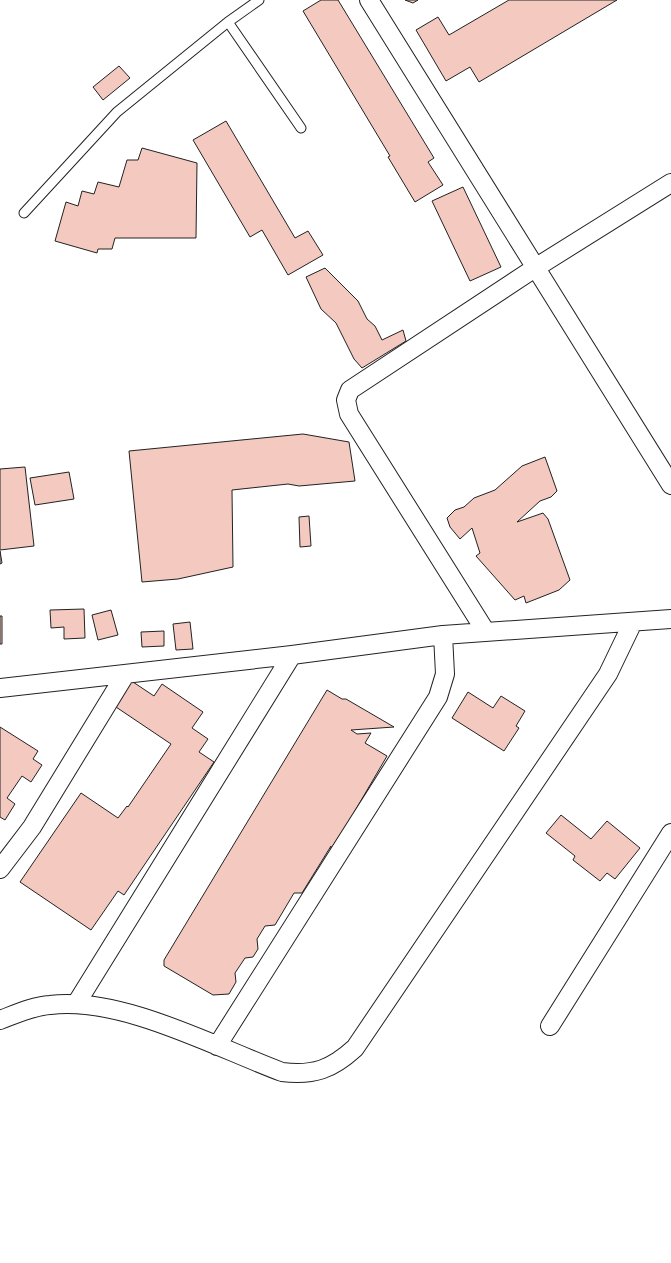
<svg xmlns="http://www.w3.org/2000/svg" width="671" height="1263" viewBox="0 0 671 1263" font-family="Overpass,sans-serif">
  <rect width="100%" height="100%" fill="#fff"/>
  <path fill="#f3c9c0" stroke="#222" d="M321,0H338L434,158L428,162L443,185L415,202L388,157L390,156L303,11Z
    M405,0H418L413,3Z
    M509,0H617L479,82L470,67L446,81L416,30L438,17L449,35Z
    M119,66L130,78L103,100L93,87Z
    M226,121L295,238L308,231L323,255L288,275L262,230L250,237L193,140Z
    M142,148L197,163L196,238H115L112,249H98L97,253L55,241L66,202L78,206L82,191L94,194L98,182L119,187L127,160H138Z
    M463,187L501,267L470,281L432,201Z
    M325,268L358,301L367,319L375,326L382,340L403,330L406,341L362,368L354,359L336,323L321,309L306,277Z
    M303,434L349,442L355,481L299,486L288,484L232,490L233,567L178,579L142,582L129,451Z
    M545,457L557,491L551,497L540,501L517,522L543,513L548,519L570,580L559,590L526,603L524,596L515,600L476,556L480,553L472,528L460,539L450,527L447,518L455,510L464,507L474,498L495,490L522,466Z
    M25,467L34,546L0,550V469Z
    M69,472L74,499L35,505L30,478Z
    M309,516L311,546L300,547L299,517Z
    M0,551L2,563L0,564Z
    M84,609L85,638L64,639V627L51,628L50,610Z
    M111,610L118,635L98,640L92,615Z
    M0,616H2V644H0Z
    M190,622L193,649L176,650L173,624Z
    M164,631V646L142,647L141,632Z
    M130,680L154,696L162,684L203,712L192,728L208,739L199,752L214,762L124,895L118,891L91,930L20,882L81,793L118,818L127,806L128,807L171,744L113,705Z
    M327,690L342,699H346L394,727L351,730L357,734L371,733L365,743L387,756L331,852V846L302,893H294L275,925L265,926L257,939L258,949L253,957L245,958L235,973L236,982L229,994L213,995L164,966V960Z
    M468,692L493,708L501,696L525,711L516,726L519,728L504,751L452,718Z
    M0,727L38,751L33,759L42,765L31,782L22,776L7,798L15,804L5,820L0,817Z
    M561,815L591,839L607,821L640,848L615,879L607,873L600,881L573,860L575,856L546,833Z"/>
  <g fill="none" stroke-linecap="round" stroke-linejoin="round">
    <g stroke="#222" stroke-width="11">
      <path id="service" d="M228,22L301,128
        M24,213L117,112L228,22L259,0"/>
    </g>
    <g stroke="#222" stroke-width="20">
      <path id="minor" d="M369,0L671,485
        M486,632L349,414L346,400L350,390L535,268L671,183
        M0,688L292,655L443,635L671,619
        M0,869L32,827L125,675
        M76,1004L292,655
        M0,1020C16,1014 33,1006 50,1005C121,996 215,1047 282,1072C314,1076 332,1069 355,1048L608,674L633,622
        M550,1026L671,833
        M217,1046L438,697L445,674L443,635"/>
    </g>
    <use href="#service" stroke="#fff" stroke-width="9"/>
    <use href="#minor" stroke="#fff" stroke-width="18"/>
  </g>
</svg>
